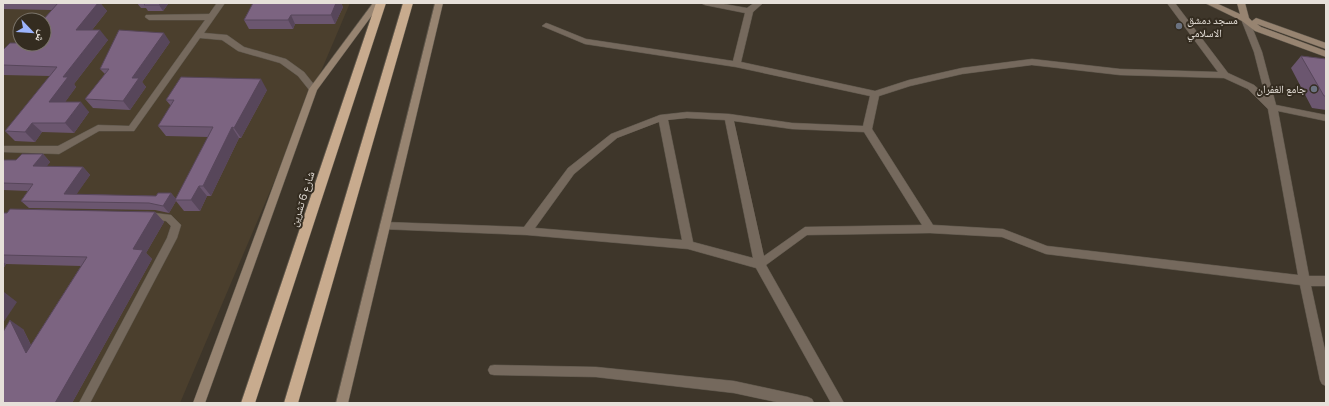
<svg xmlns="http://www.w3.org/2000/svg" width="1329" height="406" viewBox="0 0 1329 406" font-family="Commissioner,'Noto Naskh Arabic',sans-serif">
  <rect width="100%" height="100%" fill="#3e362a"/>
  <path fill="#4b3f2d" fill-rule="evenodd" d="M3,3H350L180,403H3ZM20,20H44V44H20Z"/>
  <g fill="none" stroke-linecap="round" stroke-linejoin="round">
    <g stroke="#5c554a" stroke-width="1">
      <path id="lane" d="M147,212L171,215L181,225L177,238L90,403H79L167,238L171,226L166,221L144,219L142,216L144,213Z"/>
    </g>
    <g stroke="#5c554a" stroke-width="1">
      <path id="street" d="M217,3H225L204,33L227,35L244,47L286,59L304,72L316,87L317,89L316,91H310L298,76L280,63L238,51L222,40L200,38L134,131H99L59,154L3,152V146H58L98,125L129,126L205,20H149L145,17L146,15L209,14Z
        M701,3H718L747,8L754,3H763L753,12L741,62L875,91L909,80L962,68L1032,59L1120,69L1218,72L1167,3H1175L1228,73L1254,85L1265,95L1254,52L1241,19L1245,16L1248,17L1262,52L1276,105L1326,115V121L1278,111L1309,276H1326V286H1311L1326,355V386L1322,384L1320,380L1300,285L1046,254L1002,237L930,233L807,235L766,265L844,403H831L756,268L688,249L527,235L381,229L380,226L381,223L385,222L524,227L568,168L611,134L660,115L687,112L729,114L792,123L863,126L870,96L736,67L585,44L542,26L546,23L549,24L586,39L733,61L745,13L705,5ZM1032,65L1120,75L1224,78L1248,89L1268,109L1298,275L1047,246L1003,229L933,225L872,129L879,96L910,86L962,74ZM687,118L725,120L753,258L693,242L668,120ZM734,121L792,129L864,132L922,225L805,227L764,256ZM659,122L682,240L535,228L574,174L617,138Z
        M494,365L596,367L734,381L808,397L812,399L814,403H781L734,393L596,377L494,375L490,374L488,370L490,366Z"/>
    </g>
    <g stroke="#5c554a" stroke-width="1">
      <path id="secondary" d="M373,3H381L317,90L205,403H193L309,89Z
        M435,3H443L348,403H336Z
        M1205,3H1216L1240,14L1237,3H1245L1249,18L1252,21L1256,18L1259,19L1326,43V49L1257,24L1261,27L1326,51V57L1255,31L1242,21Z"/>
    </g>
    <g stroke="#5c554a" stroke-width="1">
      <path id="highway" d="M376,3H386L255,403H241Z
        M403,3H413L298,403H284Z"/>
    </g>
    <use href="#lane" fill="#75695d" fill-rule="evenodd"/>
    <use href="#street" fill="#75695d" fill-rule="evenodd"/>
    <use href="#secondary" fill="#978471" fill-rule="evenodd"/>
    <use href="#highway" fill="#c8ab8e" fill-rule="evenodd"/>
  </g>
  <path fill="#6b566f" d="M3,3H102L101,4L107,11L92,30L108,40L74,84L76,87L65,102L89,112L74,133L42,132L35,142L15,141L5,131L50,76L3,75V50L44,44L52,10L3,9Z
    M137,3H176L175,4H168L163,11H148L146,8H141Z
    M253,3H341L343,7L335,24H295L293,29H249L244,20Z
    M170,42L142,82L146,87L130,110L93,108L85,99L105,74L100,69Z
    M1301,56L1326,59V110L1312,108L1291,68Z
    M267,90L241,138H239L211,196H207L200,211H184L176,201L169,213L155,210L29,208L21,201L28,191L3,190V160H16L43,154L50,162L46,167H83L90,175L76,194L156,196L171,193L176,199L208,137L166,136L158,126L171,106L166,100Z
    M155,212L164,222L146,253L152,259L72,403H3L23,329L31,345L81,266L6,264L3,269V213Z"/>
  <path fill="#57465a" d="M89,3H102L101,4L107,11L84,40L76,30Z
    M161,3H167L168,4L163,11L159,5Z
    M336,3H341L343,7L335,24L331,15Z
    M291,15L295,24L293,29L288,20Z
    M100,30L108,40L74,84L76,87L58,112L49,102L63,77Z
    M164,33L170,42L142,82L146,87L130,110L123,101L132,78Z
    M261,79L267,90L241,138L234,128Z
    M81,102L89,112L74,133L65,123Z
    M32,123L42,132L35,142L25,132Z
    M232,127L239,138L211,196L203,186Z
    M43,154L50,162L41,174L33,166Z
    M83,167L90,175L72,201L64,194Z
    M199,186L207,196L200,211L191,200Z
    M171,193L177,200H175L176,201L169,213L163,206Z
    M155,212L164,222L146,253L152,259L72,403H55L133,249Z
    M3,262L6,264L3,269Z
    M4,292L17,302L3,323V294Z
    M10,320L23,329L39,362L26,353Z"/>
  <path fill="#7c6481" stroke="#57465a" d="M58,3H98L76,30H100L63,77H68L49,102H81L65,123H32L25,132L5,131L57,67L3,65V50L10,43H20V44H44V20H43Z
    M146,3H161L159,5H144Z
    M253,3H336L331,15H291L288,20H244Z
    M119,30L164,33L132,78H139L123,101L85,99L109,69H100Z
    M1301,56L1326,59V96H1324Z
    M181,77L261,79L234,128L232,127L203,186H199L191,200H175L213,127L158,126L174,100H166Z
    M22,154H43L33,166L83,167L64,194L156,196L158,193H171L163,206L149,203L21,201L33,184L3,183V160H16Z
    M10,209L155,212L133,249L143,250L55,403H3V332L10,320L26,353L87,257L3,255V213H7Z"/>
  <g fill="#6b7280" stroke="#342c20" stroke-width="1.5">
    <circle cx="1179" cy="26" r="4"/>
    <circle cx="1314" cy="89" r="4"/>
  </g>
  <g text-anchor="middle" stroke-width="4" stroke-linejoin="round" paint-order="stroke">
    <g font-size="11" fill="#e6e0d9" stroke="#342c20" text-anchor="start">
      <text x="1187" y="24">مسجد دمشق<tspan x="1187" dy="13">الاسلامي</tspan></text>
      <text x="1306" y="93" text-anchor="end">جامع الغفران</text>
    </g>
    <g font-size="11" fill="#e6e0d9" stroke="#342c20">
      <text transform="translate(302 199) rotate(-72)" y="4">شارع 6 تشرين</text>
    </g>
  </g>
  <rect width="1329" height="406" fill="none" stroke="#e6e0d9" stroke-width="8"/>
  <g transform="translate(32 32) rotate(115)"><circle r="19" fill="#342c20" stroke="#7b746a"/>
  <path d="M0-3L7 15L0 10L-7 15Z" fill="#9cb4fd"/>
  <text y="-6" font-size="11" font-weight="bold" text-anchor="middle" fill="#e6e0d9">ش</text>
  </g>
</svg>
